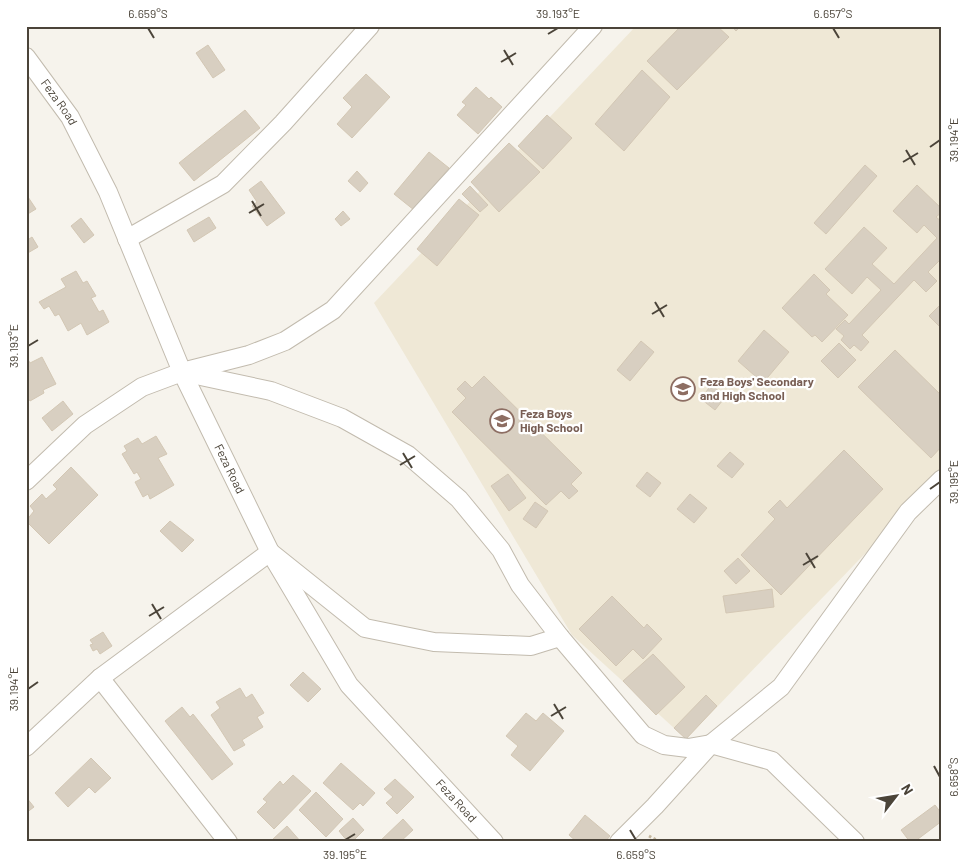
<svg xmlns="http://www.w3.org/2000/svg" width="968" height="868" viewBox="0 0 968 868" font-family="Barlow,sans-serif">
  <rect width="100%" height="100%" fill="#f6f3ec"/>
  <path fill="#efe8d6" d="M636,26H942V474L686,739L572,635L374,303Z"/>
  <path fill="#d8cfc1" stroke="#d3c7b4" d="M681,26H717L729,37L677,90L647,61Z
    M731,26H741L736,31Z
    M208,45L225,70L213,78L196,53Z
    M642,70L670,97L624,151L595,124Z
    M366,74L390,97L352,138L337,124L352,107L343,98Z
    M476,87L489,99L491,97L502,107L478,134L457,115L466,105L462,102Z
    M245,110L260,128L194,181L179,163Z
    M547,115L572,138L543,169L518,146Z
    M509,143L540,172L499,212L471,182Z
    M429,152L449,168L414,210L394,194Z
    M865,165L877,176L826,234L814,223Z
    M357,171L368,183L360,192L348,181Z
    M261,181L285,213L267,226L252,206L257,202L249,190Z
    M917,185L942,209V212L936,217L942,222V258L928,272L937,281L926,292L914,280L862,335L869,342L861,351L854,345L850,349L841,340L844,336L836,329L845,320L849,324L881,290L867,277L852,294L825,269L864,227L887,248L872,264L894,284L937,238L924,225L917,233L893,211Z
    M470,186L488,205L480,212L462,194Z
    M26,194L36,209L26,215Z
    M459,199L479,215L437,266L417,249Z
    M343,211L350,219L341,226L335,219Z
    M209,217L216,228L194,242L187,230Z
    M81,218L94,235L84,243L71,226Z
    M32,237L38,247L26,254V241Z
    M76,271L83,283L87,281L96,296L91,298L99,312L103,310L109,322L87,335L81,323L68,331L59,314L55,316L49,306L44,309L39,302L66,287L61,279Z
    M814,274L830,290L826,294L848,315L822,342L815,335L812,337L782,308Z
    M942,303V329L929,316Z
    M764,330L789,352L763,383L738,361Z
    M641,341L654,352L630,381L617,370Z
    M839,343L856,360L838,378L821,361Z
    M895,350L942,396V446L931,458L858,387Z
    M26,356L30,363L42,357L56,384L43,390L44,393L30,401L28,398L26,399Z
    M484,376L582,473L571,484L578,491L569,499L561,491L546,505L452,412L466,398L457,389L465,381L472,388Z
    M711,385L726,396L715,410L701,399Z
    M63,401L73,414L52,431L42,418Z
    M156,436L167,454L158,458L174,485L150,499L148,494L143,497L135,482L141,479L137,472L134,474L122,454L127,451L124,446L138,438L142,444Z
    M844,450L883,489L781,595L741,555L775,519L768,512L780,500L787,508Z
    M730,452L744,464L732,478L717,466Z
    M71,467L98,495L49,544L26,521L34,511L30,506L42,494L46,499L57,489L53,485Z
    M647,472L661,483L650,497L636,486Z
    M508,474L526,498L509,511L491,486Z
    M690,494L707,508L694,523L677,509Z
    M535,502L548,511L536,528L523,519Z
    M170,521L194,540L182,552L160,531Z
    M738,558L750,571L736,584L724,571Z
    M772,589L774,607L726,613L723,596Z
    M612,596L644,628L647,624L662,639L643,659L633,649L616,666L579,629Z
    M103,632L112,646L100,654L97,649L93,651L90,645L93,644L90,640Z
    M653,654L685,687L656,715L623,681Z
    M303,672L321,689L308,702L290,685Z
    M240,688L246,698L252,694L264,713L257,717L263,727L242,740L245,745L234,751L211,715L220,708L216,702Z
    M706,695L717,706L686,739L674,728Z
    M182,707L190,717L193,714L233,764L212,780L165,721Z
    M526,713L536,721L543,713L564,731L530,771L511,755L518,746L506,736Z
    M91,758L111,778L95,793L89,787L68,807L55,793Z
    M341,763L375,793L363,806L360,803L353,810L323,783Z
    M293,775L311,791L274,829L257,812L267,802L263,799L280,781L283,785Z
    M395,779L414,797L397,814L386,803L393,797L384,789Z
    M316,792L343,819L326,837L299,810Z
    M26,797L34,807L26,813Z
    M935,805L942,814V821L914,842H910L901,830Z
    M585,815L610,836L605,842H577L569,835Z
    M353,818L364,830L352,842H348L339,831Z
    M403,819L413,830L400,842H379Z
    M287,826L301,842H273L272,840Z"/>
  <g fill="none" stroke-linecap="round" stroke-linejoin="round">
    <g stroke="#c2bbae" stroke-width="20">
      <g id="minor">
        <path id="s1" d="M26,57L70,117L108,192L182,372L270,552L349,685L494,842"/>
        <path d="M127,239L223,184L283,123L370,26"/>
        <path d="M182,372L271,391L342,418L408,455L459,499L501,550L520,585L560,637L643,735L664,745L688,748L711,744L772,761L855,842"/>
        <path d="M26,481L85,425L142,387L182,372L249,355L285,341L333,310L593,26"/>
        <path d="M100,678L228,842"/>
        <path d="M26,747L100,678L270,552L365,628L434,642L531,646L560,637"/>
        <path d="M619,842L655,806L711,744L781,687L908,512L942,479"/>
      </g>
    </g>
    <path stroke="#c4b79f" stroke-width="3" stroke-dasharray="2.5 2.5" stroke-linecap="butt" d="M649,836L660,842"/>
    <use href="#minor" stroke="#fff" stroke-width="18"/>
  </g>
  <path fill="none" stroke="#4b4439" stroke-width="2" d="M148,28L154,38M833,28L839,38M548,34L558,28M504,50L513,65M501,62L516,53M930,147L940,140M906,150L915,165M903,162L918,153M252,201L261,216M249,213L264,204M655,302L664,317M652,314L667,305M28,346L38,340M403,453L412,468M400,465L415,456M930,489L940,482M806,553L815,568M803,565L818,556M152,604L161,619M149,616L164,607M28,689L38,682M554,704L563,719M551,716L566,707M934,766L940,777M630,830L636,840M345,840L355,834"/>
  <defs>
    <g id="school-ring" transform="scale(1.25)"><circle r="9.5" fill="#fff" stroke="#8d6e63" stroke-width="1.5"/><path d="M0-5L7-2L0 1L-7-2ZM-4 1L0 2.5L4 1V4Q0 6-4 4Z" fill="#8d6e63"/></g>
  </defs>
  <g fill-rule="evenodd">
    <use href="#school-ring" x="683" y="389"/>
    <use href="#school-ring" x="502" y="421"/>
  </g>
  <g text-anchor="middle" stroke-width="4.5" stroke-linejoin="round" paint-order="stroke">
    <g font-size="12" fill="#4b4439" stroke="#fff">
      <text dy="4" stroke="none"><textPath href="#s1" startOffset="56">Feza Road</textPath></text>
      <text dy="4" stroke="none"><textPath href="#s1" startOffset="461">Feza Road</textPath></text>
      <text dy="4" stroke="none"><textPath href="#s1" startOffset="866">Feza Road</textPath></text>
    </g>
    <g font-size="12" font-weight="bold" fill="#785e54" stroke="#fff" text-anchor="start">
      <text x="700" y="386">Feza Boys' Secondary<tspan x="700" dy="14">and High School</tspan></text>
      <text x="520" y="418">Feza Boys<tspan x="520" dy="14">High School</tspan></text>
    </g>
  </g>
  <rect width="968" height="868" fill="none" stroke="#ffffff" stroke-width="55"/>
  <g transform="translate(896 796) rotate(59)" stroke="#ffffff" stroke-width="4" paint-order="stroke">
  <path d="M0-4L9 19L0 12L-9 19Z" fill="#4b4439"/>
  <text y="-8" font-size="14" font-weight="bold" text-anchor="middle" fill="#4b4439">N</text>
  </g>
  <rect x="28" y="28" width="912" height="812" fill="none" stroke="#4b4439" stroke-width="2"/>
  <g font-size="12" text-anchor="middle" fill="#4b4439">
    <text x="148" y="18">6.659°S</text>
    <text x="558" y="18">39.193°E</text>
    <text x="833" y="18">6.657°S</text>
    <text transform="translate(954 140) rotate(-90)" y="4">39.194°E</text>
    <text transform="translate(14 346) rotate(-90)" y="4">39.193°E</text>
    <text transform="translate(954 482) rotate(-90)" y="4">39.195°E</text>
    <text transform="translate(14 689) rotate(-90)" y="4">39.194°E</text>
    <text transform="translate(954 777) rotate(-90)" y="4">6.658°S</text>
    <text x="345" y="859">39.195°E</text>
    <text x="636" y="859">6.659°S</text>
  </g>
</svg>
